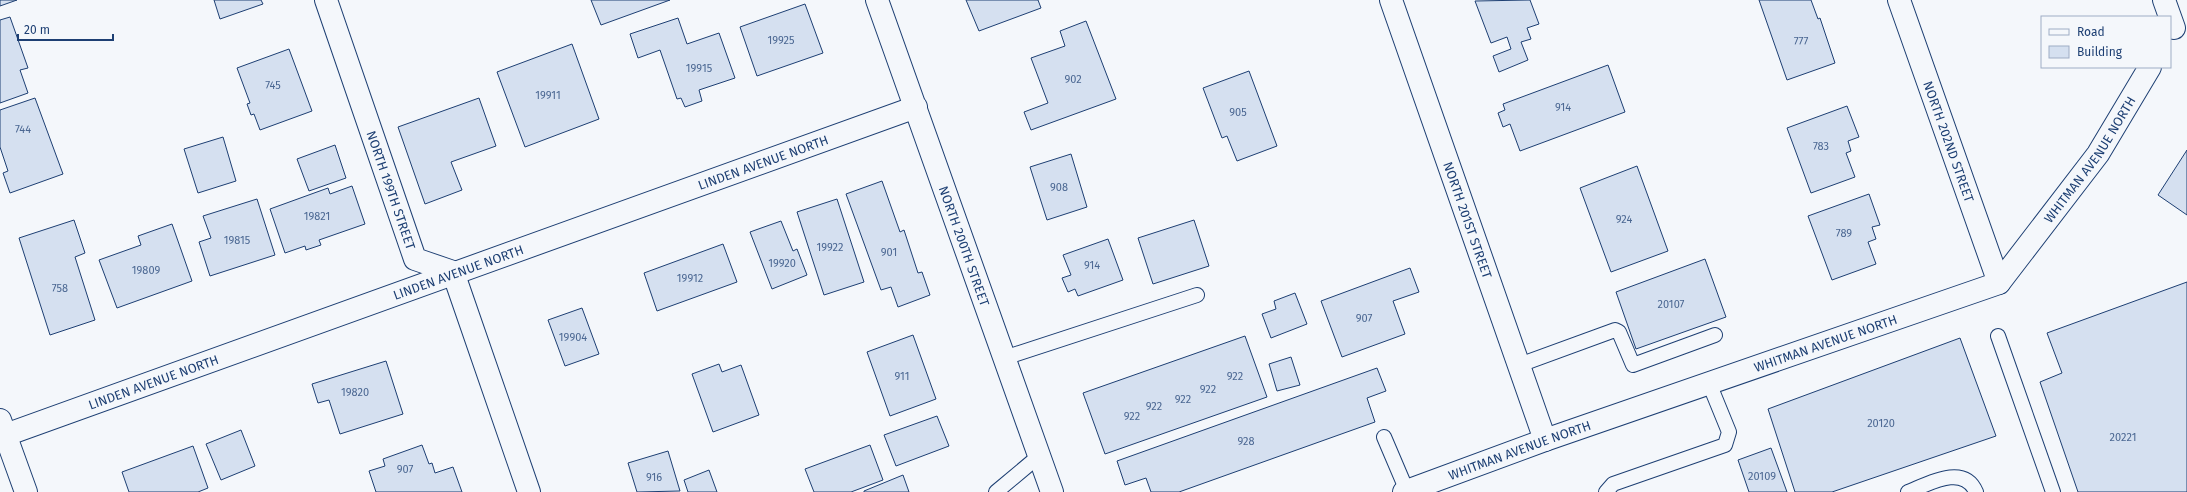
<svg xmlns="http://www.w3.org/2000/svg" width="2187" height="492" viewBox="0 0 2187 492" font-family="'Fira Sans',sans-serif">
  <rect width="100%" height="100%" fill="#f4f7fb"/>
  <path fill="#d5e0f0" stroke="#1d3f73" d="M0,0H17L0,6Z
    M214,0H261L263,4L220,19Z
    M591,0H670L601,25Z
    M966,0H1038L1041,8L979,31Z
    M1530,0L1539,24L1527,28L1531,39L1521,42L1528,60L1499,72L1493,56L1511,49L1507,37L1491,43L1475,1Z
    M1759,0H1811L1818,19L1820,18L1835,63L1787,80Z
    M805,4L823,53L757,76L740,27Z
    M10,17L28,68L20,70L28,93L0,103V20Z
    M678,18L687,44L719,33L735,78L699,90L702,101L685,107L681,98L677,99L660,50L638,58L630,34Z
    M1086,21L1116,99L1031,130L1024,112L1048,103L1031,58L1065,46L1060,31Z
    M572,44L599,119L525,147L497,72Z
    M289,49L312,111L260,130L254,114L251,115L247,104L250,103L237,68Z
    M1608,65L1625,112L1520,151L1510,124L1503,127L1498,113L1505,110L1503,104Z
    M1249,71L1277,146L1237,161L1227,136L1222,138L1203,88Z
    M35,98L63,174L10,193L3,173L8,171L0,147V110Z
    M479,98L496,146L451,162L462,190L425,204L398,127Z
    M1847,106L1859,137L1848,141L1851,151L1846,153L1855,177L1811,193L1787,128Z
    M223,137L236,181L198,193L184,149Z
    M335,145L346,178L309,191L297,159Z
    M2187,150V215L2158,195Z
    M1071,154L1087,207L1047,220L1030,167Z
    M1637,166L1668,251L1611,272L1580,188Z
    M882,181L900,232L904,230L918,273L922,272L930,295L898,307L891,287L881,290L846,194Z
    M352,186L365,224L319,240L321,245L306,250L305,246L285,253L270,209L328,188L330,194Z
    M1869,194L1880,225L1872,227L1876,239L1868,242L1876,264L1832,280L1808,216Z
    M257,199L275,255L210,276L199,242L211,238L203,216Z
    M837,199L864,282L824,295L797,212Z
    M74,220L85,253L75,257L95,320L50,335L19,238Z
    M1194,220L1209,266L1153,284L1138,238Z
    M781,221L793,251L797,249L807,275L772,289L750,232Z
    M172,224L192,281L117,308L99,260L141,245L138,236Z
    M1108,239L1123,280L1078,296L1075,289L1068,292L1062,278L1071,275L1063,255Z
    M723,244L737,282L657,311L644,273Z
    M1705,259L1726,317L1636,349L1616,292Z
    M1410,268L1419,292L1393,301L1405,334L1342,357L1321,301Z
    M2187,282V492H2078L2040,382L2062,373L2047,333Z
    M1295,293L1307,324L1271,338L1262,314L1276,309L1274,301Z
    M582,308L599,354L565,366L548,320Z
    M913,335L936,399L890,416L867,352Z
    M1245,336L1267,397L1105,454L1083,393Z
    M1960,338L1996,436L1832,492H1795L1768,409Z
    M1291,357L1300,385L1277,391L1269,364Z
    M386,361L403,414L340,434L329,400L318,403L312,384Z
    M719,364L722,372L741,365L759,415L713,432L692,374Z
    M1377,368L1386,391L1367,398L1375,422L1179,492H1151L1146,478L1125,485L1117,461Z
    M937,416L949,446L896,466L884,435Z
    M241,430L255,466L221,480L206,444Z
    M422,445L429,464L432,463L435,473L453,467L462,492H376L369,471L385,466L383,459Z
    M870,445L883,480L851,492H814L805,469Z
    M193,446L208,488L198,492H129L122,472Z
    M1771,448L1787,492H1749L1738,460Z
    M668,451L680,491L637,492L628,463Z
    M709,470L717,492H688L684,480Z
    M903,475L909,492H864V491Z"/>
  <g fill="none" stroke-linecap="round" stroke-linejoin="round">
    <g stroke="#1d3f73" stroke-width="16">
      <path id="service" d="M1998,336L2053,492
        M1004,358L1197,295
        M1519,365L1615,330L1619,332L1633,365L1715,335
        M1384,437L1407,491
        M996,492L1039,456
        M1606,492L1613,484L1725,445L1729,432L1709,383
        M1908,492C1928,484 1964,463 1976,492"/>
    </g>
    <g stroke="#1d3f73" stroke-width="24">
      <g id="minor">
        <path id="s1" d="M326,0L415,259L453,272L529,492"/>
        <path id="s2" d="M1391,0L1545,440"/>
        <path id="s3" d="M1899,0L1999,283"/>
        <path d="M2164,0L2174,28"/>
        <path d="M0,420L26,492"/>
        <path id="s4" d="M0,437L916,107"/>
        <path id="s5" d="M1404,492L1545,440L1999,283L2098,154L2150,67"/>
      </g>
    </g>
    <g stroke="#1d3f73" stroke-width="24">
      <g id="tertiary">
        <path id="s6" d="M877,0L1052,492"/>
      </g>
    </g>
    <use href="#service" stroke="#f4f7fb" stroke-width="14"/>
    <use href="#minor" stroke="#f4f7fb" stroke-width="22"/>
    <use href="#tertiary" stroke="#f4f7fb" stroke-width="22"/>
  </g>
  <g text-anchor="middle" stroke-width="3" stroke-linejoin="round" paint-order="stroke">
    <g font-size="11" fill="#4b6792">
      <text x="781" y="44">19925</text>
      <text x="1801" y="45">777</text>
      <text x="699" y="72">19915</text>
      <text x="1073" y="83">902</text>
      <text x="273" y="89">745</text>
      <text x="548" y="99">19911</text>
      <text x="1563" y="111">914</text>
      <text x="1238" y="116">905</text>
      <text x="23" y="133">744</text>
      <text x="1821" y="150">783</text>
      <text x="1059" y="191">908</text>
      <text x="317" y="220">19821</text>
      <text x="1624" y="223">924</text>
      <text x="1844" y="237">789</text>
      <text x="237" y="244">19815</text>
      <text x="830" y="251">19922</text>
      <text x="889" y="256">901</text>
      <text x="782" y="267">19920</text>
      <text x="1092" y="269">914</text>
      <text x="146" y="274">19809</text>
      <text x="690" y="282">19912</text>
      <text x="60" y="292">758</text>
      <text x="1671" y="308">20107</text>
      <text x="1364" y="322">907</text>
      <text x="573" y="341">19904</text>
      <text x="902" y="380">911</text>
      <text x="1235" y="380">922</text>
      <text x="1208" y="393">922</text>
      <text x="355" y="396">19820</text>
      <text x="1183" y="403">922</text>
      <text x="1154" y="410">922</text>
      <text x="1132" y="420">922</text>
      <text x="1881" y="427">20120</text>
      <text x="2123" y="441">20221</text>
      <text x="1246" y="445">928</text>
      <text x="405" y="473">907</text>
      <text x="1762" y="480">20109</text>
      <text x="654" y="481">916</text>
    </g>
    <g font-size="13" fill="#1d3f73" stroke="#f4f7fb">
      <text dy="5" stroke="none"><textPath href="#s3" startOffset="150">NORTH 202ND STREET</textPath></text>
      <text dy="5" stroke="none"><textPath href="#s5" startOffset="784">WHITMAN AVENUE NORTH</textPath></text>
      <text dy="5" stroke="none"><textPath href="#s4" startOffset="811">LINDEN AVENUE NORTH</textPath></text>
      <text dy="5" stroke="none"><textPath href="#s1" startOffset="201">NORTH 199TH STREET</textPath></text>
      <text dy="5" stroke="none"><textPath href="#s2" startOffset="233">NORTH 201ST STREET</textPath></text>
      <text dy="5" stroke="none"><textPath href="#s6" startOffset="261">NORTH 200TH STREET</textPath></text>
      <text dy="5" stroke="none"><textPath href="#s4" startOffset="487">LINDEN AVENUE NORTH</textPath></text>
      <text dy="5" stroke="none"><textPath href="#s5" startOffset="447">WHITMAN AVENUE NORTH</textPath></text>
      <text dy="5" stroke="none"><textPath href="#s4" startOffset="163">LINDEN AVENUE NORTH</textPath></text>
      <text dy="5" stroke="none"><textPath href="#s5" startOffset="123">WHITMAN AVENUE NORTH</textPath></text>
    </g>
  </g>
  <rect x="2041" y="16" width="130" height="52" fill="#f4f7fb" stroke="#9eadc5"/>
  <rect x="2049" y="29" width="20" height="6" fill="#f4f7fb" stroke="#9eadc5"/>
  <text x="2077" y="36" font-size="12" fill="#1d3f73">Road</text>
  <rect x="2049" y="46" width="20" height="12" fill="#d5e0f0" stroke="#9eadc5"/>
  <text x="2077" y="56" font-size="12" fill="#1d3f73">Building</text>
  <path d="M18 34v6h95v-6" fill="none" stroke="#1d3f73" stroke-width="2"/>
  <text x="24" y="34" font-size="12" fill="#1d3f73" stroke="#f4f7fb" stroke-width="3" paint-order="stroke">20 m</text>
</svg>
